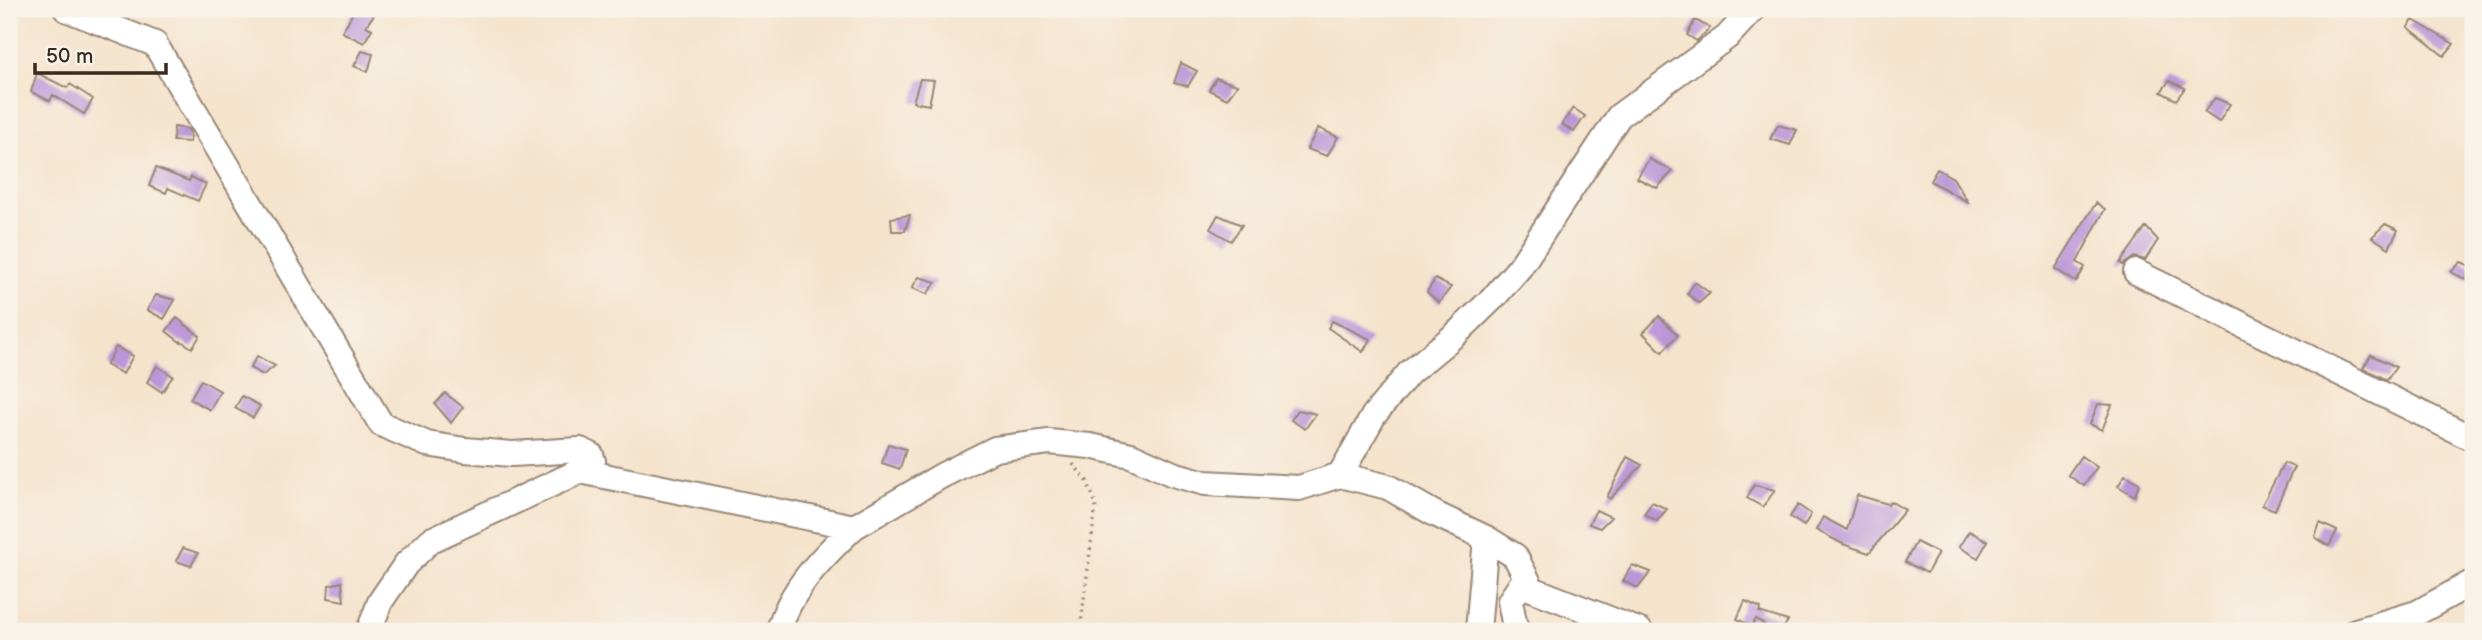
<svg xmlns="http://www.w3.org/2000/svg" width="2482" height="640" viewBox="0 0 2482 640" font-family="'Balsamiq Sans',sans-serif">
  <rect width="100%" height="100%" fill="#f7f3e8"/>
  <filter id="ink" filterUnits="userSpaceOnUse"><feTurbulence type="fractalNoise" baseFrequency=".0143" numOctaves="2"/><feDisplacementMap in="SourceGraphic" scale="14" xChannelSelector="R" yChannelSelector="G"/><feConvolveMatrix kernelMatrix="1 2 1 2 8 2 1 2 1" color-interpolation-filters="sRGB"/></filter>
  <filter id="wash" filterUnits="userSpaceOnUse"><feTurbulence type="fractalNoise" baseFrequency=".00686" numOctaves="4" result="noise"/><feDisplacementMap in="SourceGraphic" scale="28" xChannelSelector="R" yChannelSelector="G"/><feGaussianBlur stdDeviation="1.57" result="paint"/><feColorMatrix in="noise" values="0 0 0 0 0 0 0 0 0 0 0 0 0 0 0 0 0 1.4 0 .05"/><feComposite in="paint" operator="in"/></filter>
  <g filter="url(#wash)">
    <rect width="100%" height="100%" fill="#f5e3cc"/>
    <g id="blocks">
      <path fill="#bc94d8" d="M355,9H378L366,26L372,29L364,43L342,32Z
        M1695,20L1710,28L1697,41L1687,35Z
        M2413,20L2454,44L2444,56L2408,27Z
        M362,51L373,54L368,72L354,66Z
        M1181,63L1197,71L1188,86L1174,83Z
        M37,73L67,88L70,84L93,99L84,114L53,95L50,101L31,92Z
        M1216,78L1237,85L1227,99L1209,90Z
        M920,79L934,80L929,105L913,102Z
        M2169,81L2185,88L2176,100L2161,92Z
        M2215,98L2230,104L2219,122L2204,112Z
        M1573,108L1585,116L1574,132L1562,124Z
        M1778,125L1797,130L1790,145L1770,139Z
        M174,127L188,129L190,133V142L173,141Z
        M1318,128L1338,137L1327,156L1307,149Z
        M1649,159L1673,171L1657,188L1637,178Z
        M156,168L189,181L191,177L206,184L198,201L168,188L166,193L149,186Z
        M1937,169L1953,178L1968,202L1930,181Z
        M2096,203L2105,209L2077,262L2085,267L2076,282L2055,269Z
        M910,215L905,231H892L891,218Z
        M1218,215L1242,225L1231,241L1210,229Z
        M2385,224L2398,230L2389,248L2372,237Z
        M2146,227L2158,240L2145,260L2134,257L2123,265L2120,263Z
        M2461,262L2473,267V274L2467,280L2451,272Z
        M919,277L936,282L927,294L912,288Z
        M1435,279L1451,287L1439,303L1427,292Z
        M1695,282L1710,293L1699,303L1687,294Z
        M156,295L175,300L164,319L147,310Z
        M1659,316L1678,335L1662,352L1643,333Z
        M177,318L200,336L192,348L181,341L180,342L166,331Z
        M1332,321L1370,339L1363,352L1328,328Z
        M116,347L133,356L123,374L106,365Z
        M2371,355L2396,367L2387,380L2363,368Z
        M257,356L275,366L263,375L250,368Z
        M157,366L173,376L162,392L147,382Z
        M201,380L220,391L210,410L190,399Z
        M445,393L463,407L451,423L435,404Z
        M242,396L260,406L253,418L235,408Z
        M2098,404L2112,405L2102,430L2090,424Z
        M1298,410L1316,414L1305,429L1291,420Z
        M888,444L906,449L900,469L882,463Z
        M2081,456L2097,467L2084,486L2068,475Z
        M1627,457L1642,465L1610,499L1607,497Z
        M2284,463L2294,467L2275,510L2262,505Z
        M2125,475L2139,483L2135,496L2118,486Z
        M1754,485L1775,490L1763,507L1747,498Z
        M1857,495L1888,504L1890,501L1905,510L1869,553L1843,544L1816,530L1823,517L1847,530Z
        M1652,502L1667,509L1657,521L1644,514Z
        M1798,505L1811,514L1804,526L1790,517Z
        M1596,510L1611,517L1600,528L1589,524Z
        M2320,523L2337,531L2329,546L2315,537Z
        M1969,531L1988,541L1978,558L1959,547Z
        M1916,542L1938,553L1927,573L1905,562Z
        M183,548L198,553L191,566L176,561Z
        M1632,565L1651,572L1638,588L1623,581Z
        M342,582L344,601L328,598L329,585Z
        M1745,601L1761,608L1759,612L1788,621L1781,631H1773L1756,619L1752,626L1737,619Z"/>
    </g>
  </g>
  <g filter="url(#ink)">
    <use href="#blocks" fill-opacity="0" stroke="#988675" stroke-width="2"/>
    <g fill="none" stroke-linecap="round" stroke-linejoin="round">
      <g stroke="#988675" stroke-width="28">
        <path id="minor" d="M66,9L155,44L381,424L427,444L465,450L512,454L580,450L591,455L593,461L589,467L431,540L406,564L380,602L369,631
          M2136,272L2473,439
          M580,471L854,527L941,476L995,449L1049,442L1090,446L1131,455L1173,474L1205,483L1299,488L1340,475L1388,487L1435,514L1486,538L1515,556L1532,589L1640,631
          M1340,475L1374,415L1409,373L1456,334L1495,296L1520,267L1619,116L1727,37L1753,9
          M779,631C789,590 824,555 854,527
          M1478,631L1486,538
          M1519,631L1515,627L1510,601L1526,577
          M2356,631L2417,613L2473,582"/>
      </g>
      <path stroke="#988675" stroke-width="3.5" stroke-dasharray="2 5" stroke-linecap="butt" d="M1073,464L1087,481L1096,504L1080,631"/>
      <use href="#minor" stroke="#fff" stroke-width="24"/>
    </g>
  </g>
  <rect width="2482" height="640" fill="none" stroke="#f7f3e8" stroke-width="35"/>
  <path d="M35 63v10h131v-10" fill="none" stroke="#3b2a1e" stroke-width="3.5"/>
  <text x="46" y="63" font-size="21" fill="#3b2a1e" stroke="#f7f3e8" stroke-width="5" paint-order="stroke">50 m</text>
</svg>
